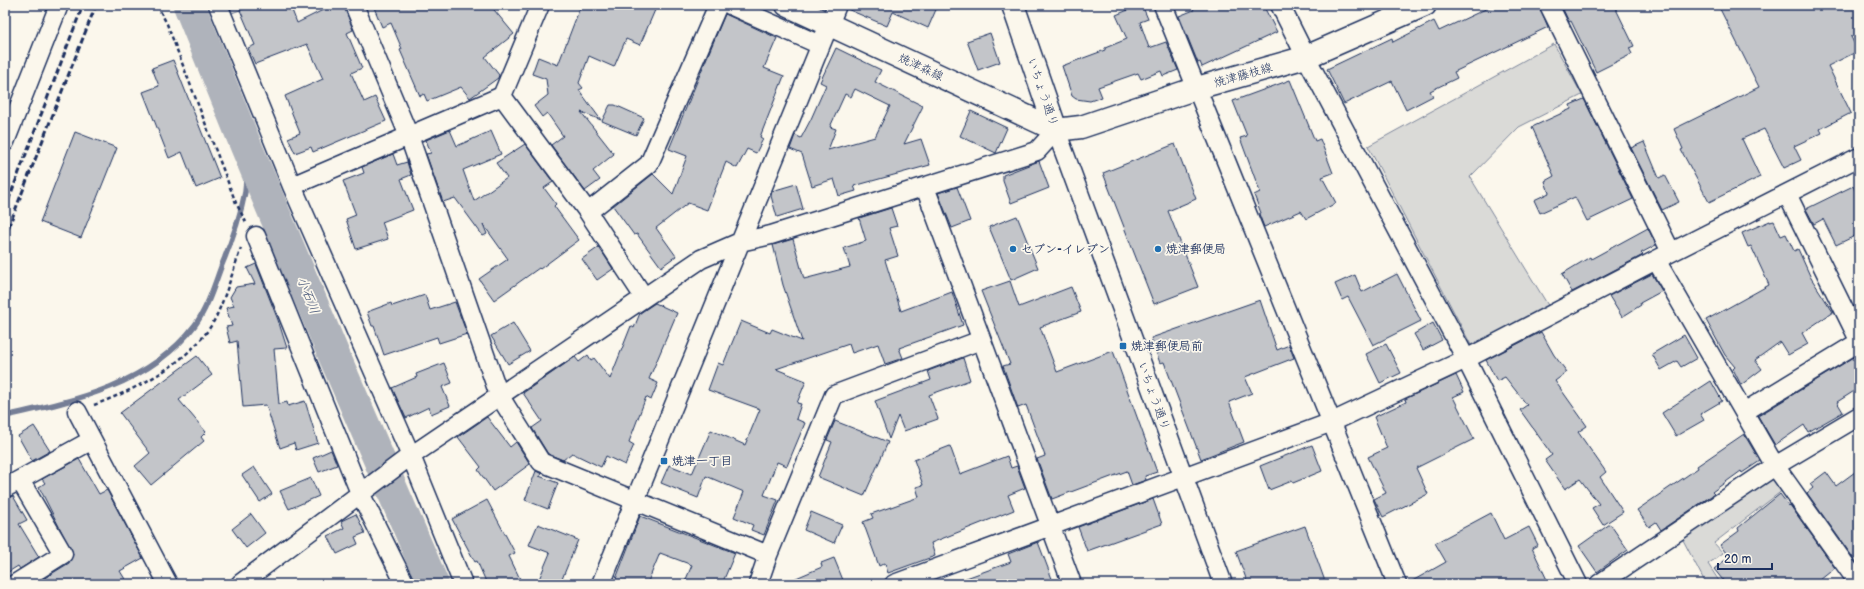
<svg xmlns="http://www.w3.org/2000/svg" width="1864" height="589" viewBox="0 0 1864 589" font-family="'Balsamiq Sans','Klee One',sans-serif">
  <rect width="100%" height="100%" fill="#fbf7ec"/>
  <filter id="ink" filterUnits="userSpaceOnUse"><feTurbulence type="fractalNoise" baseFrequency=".025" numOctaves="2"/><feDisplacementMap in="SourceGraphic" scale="8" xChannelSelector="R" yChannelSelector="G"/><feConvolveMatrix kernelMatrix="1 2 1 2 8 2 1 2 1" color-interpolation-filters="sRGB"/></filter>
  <g filter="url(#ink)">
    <path fill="#dadad7" stroke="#7a849a" d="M230,5H253L232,13Z
      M1554,44L1582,95L1519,127L1470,177L1549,307L1471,345L1368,146Z
      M1774,478L1783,490L1714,543L1723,553L1708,564L1721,584H1706L1682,538Z"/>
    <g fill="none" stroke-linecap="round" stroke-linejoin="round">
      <path stroke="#747e96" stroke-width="5.5" d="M5,416C74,401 150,385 195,325C207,309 214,286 221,267C231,243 240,218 245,192C247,177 246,161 246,146"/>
      <path stroke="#afb3bb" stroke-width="32" d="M189,5L246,146L333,353L433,584"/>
    </g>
    <path fill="#c3c5c9" stroke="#1b2f5e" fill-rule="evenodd" d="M253,5H290L297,23L333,5H344L353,30L347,33L362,68L351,73L364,102L375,97L386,121L313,152L311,147L295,153L288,138L300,133L285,96L323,79L307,44L255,64L248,48L255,45L240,10Z
      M373,5H490L514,34L485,57L499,75L498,78L470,98L461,87L427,101L424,94L420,96L400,50L402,49L391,23L382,27Z
      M581,5H643L655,10L640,45L626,39L614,67L589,56L579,83L583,88L579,90L601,120L581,112L614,154L593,171L600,180L585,191L551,145L563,136L547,113L542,117L534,106L548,95L546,79L532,74L538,57L558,65Z
      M847,5H938L928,28L893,12L887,26L847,9Z
      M1140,5H1142L1148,19L1140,22L1149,48L1166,42L1178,70L1163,76L1161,71L1141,79L1138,73L1098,87L1102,97L1090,101L1076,99L1072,96L1062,66L1105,50V48L1127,39L1116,15Z
      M1191,5H1263L1277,32L1202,67L1200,62L1198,63L1179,16L1194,10Z
      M1494,5H1539L1548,27L1454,72L1457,78L1430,91L1433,96L1406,110L1392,81L1344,104L1327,69L1392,38L1393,42L1434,21L1439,31Z
      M1561,5H1614L1634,46L1629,48L1632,54L1596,72L1571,21L1569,22Z
      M1718,5H1859V33L1851,37L1858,51L1828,66L1851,113L1820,129L1822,133L1794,146L1801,160L1784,168L1764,129L1742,139L1760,177L1709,202L1681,150L1683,149L1674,129L1759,87Z
      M725,14L777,38L764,68L784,76L760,137L763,139L756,153L747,149L737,168L726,162L707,210L688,203L656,228L676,256L661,267L637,234L634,235L613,206L653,174L673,194L687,156L669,149Z
      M990,33L1000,62L978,70L967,41Z
      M836,48L881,70L875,82L923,106L904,144L921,139L930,165L854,186L856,191L839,196L834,179L812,186L802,154L790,149L795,135L801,138L811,119L826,85L820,82ZM855,89L890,106L875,137L828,150L836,129L830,127L845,94L851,97Z
      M173,60L220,178L196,188L182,152L169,158L143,92L159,86L152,68Z
      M1290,80L1315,141L1320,139L1333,173L1322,177L1336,203L1306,219L1301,211L1264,227L1259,214L1261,213L1254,195L1260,192L1240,138L1247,136L1233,101Z
      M1584,99L1633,199L1587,221L1575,197L1540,213L1534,200L1549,193L1545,181L1554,176L1532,127L1571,109L1570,105Z
      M610,105H615L644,118L636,135L602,121Z
      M971,111L1007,128L996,153L960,136Z
      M450,130L457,146L491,131L501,154L463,170L474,201L507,178L496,163L525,144L553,182L544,188L556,204L554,206L579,240L540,269L539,268L494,300L479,279L508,259L483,224L487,234L483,236L455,198L443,202L426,154L431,153L426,140Z
      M75,132L117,148L81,238L40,222Z
      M1644,142L1659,178L1665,175L1679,202L1662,210L1631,148Z
      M1175,144L1196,199L1168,211L1198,287L1154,304L1103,173Z
      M393,154L397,165L407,162L411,175L401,179L413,210L382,222L388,239L356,249L346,219L356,215L343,181L364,173L362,167Z
      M1039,161L1049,188L1011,203L1003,181V175Z
      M796,184L803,209L777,217L771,196L772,191Z
      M1853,186L1859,198V234L1836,245L1823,219L1814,224L1806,209Z
      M957,187L970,221L952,228L938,193Z
      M891,208L897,226L889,228L898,256L885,260L901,311L952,292L963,325L899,348L903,358L885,364L878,344L852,353L849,344L776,369L806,381L797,403L801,404L796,419L805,423L787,466L777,462L764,495L778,500L764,535L751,530L753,525L734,517L744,492L706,476L698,498L661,483L669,465L692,474L711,430L745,445L760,409L708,390L718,363L723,365L741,321L770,333L772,329L802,341L783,285L773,245L793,239L804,279L850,267L844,248L866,241L859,218Z
      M1017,216L1038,268L1011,280L989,227Z
      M1770,221V222L1774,221L1781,236L1786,234L1794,251L1798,249L1811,278L1833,312L1802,333L1808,344L1788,355L1780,342L1755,360L1762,369L1741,385L1733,369L1735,367L1725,355L1706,320L1769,285L1751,246L1748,247L1742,233Z
      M1648,228L1656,245L1641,253L1643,255L1572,292L1562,274L1590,257L1591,259Z
      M599,247L613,269L597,280L582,259Z
      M256,264L278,320L287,348L274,349L279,404L287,402L288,406L305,401L318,443L296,450L294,443L280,448L266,405L243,407L237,341L230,343L226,327L232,326L226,308L234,306L230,297L236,287L255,284L247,268Z
      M1397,274L1421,321L1373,345L1348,297L1342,300L1335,284L1355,275L1362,292Z
      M1652,274L1662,291L1640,303L1641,305L1622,317L1609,296Z
      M1010,281L1019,307L1071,287L1081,312L1040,327L1057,372L1113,351L1157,472L1145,476L1146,480L1132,485L1127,471L1052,499L1037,459L1045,456L1026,405L1018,408L1003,366L1010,364L981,291Z
      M425,295L430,310L455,302L467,334L439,343L437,337L384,355L374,326H372L367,312L391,303L392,306Z
      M1260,300L1277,350L1289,345L1294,358L1245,377L1252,393L1229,402L1244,442L1201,459L1164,362L1160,363L1151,338Z
      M655,303L677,313L649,379L658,383L651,400L646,397L629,442L634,445L625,465L606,456L601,467L572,453L563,460L548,454L532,428L542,421L523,393L575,357L579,362L588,355L591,360L594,358L610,379L631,326L634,328L640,313Z
      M513,323L530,351L508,364L491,336Z
      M1433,323L1442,340L1423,350L1414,334Z
      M1541,332L1554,355L1567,372L1555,381L1587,426L1578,432L1606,472L1600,477L1623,512L1603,525L1592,508L1599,504L1580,479L1565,489L1545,460L1552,455L1520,410L1527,405L1505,377L1497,381L1486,360Z
      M1684,335L1697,358L1681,367L1677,361L1661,370L1652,354Z
      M1386,344L1401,373L1380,383L1366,354Z
      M1859,354V388L1837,402L1843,412L1808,432L1804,425L1775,445L1758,416Z
      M197,356L212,375L179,400L206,432L201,437L204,441L151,485L135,466L150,453L120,413Z
      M963,358L970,380L929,395L938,419L904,431L898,416L889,439L875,401L931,380L928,371Z
      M444,363L452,383L442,387L450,406L431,414L429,407L406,418L392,388L417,377L416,374Z
      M1456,375L1464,392L1453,397L1474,439L1416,468L1428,494L1383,517L1374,499L1386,493L1368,457L1387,448L1374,417L1406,402L1405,399Z
      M1711,381L1722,401L1700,414L1704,420L1676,436L1662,413Z
      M487,417L510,447L516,442L530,464L493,491L478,470L481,467L458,437Z
      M835,421L888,442L864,496L818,477L832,442L827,440Z
      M34,426L50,451L32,461L18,436Z
      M1744,434L1760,461L1742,473L1741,471L1712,492L1714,494L1661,530L1656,522L1649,527L1637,510L1698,468L1697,466Z
      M1312,445L1322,471L1293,483L1292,481L1269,490L1260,466Z
      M950,446L960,474L1007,456L1011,468L1017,466L1025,488L1008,495L1014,510L931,543L935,556L888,573L885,563L879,566L863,522L873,518L871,514L919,497L916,487L923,485L914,460Z
      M331,450L337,465L319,472L313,458Z
      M79,459L99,494L107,490L143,558L120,571L128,584H35L69,563L73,554L39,487L45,483L42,479Z
      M254,467L272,494L260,502L242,475Z
      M1859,469V566L1807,493L1813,488L1810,484L1826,472L1836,486Z
      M536,471L542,474L539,476L558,483L548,509L525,500Z
      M311,478L319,496L289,509L280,491Z
      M1780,494L1789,506L1790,505L1835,568L1815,584H1726L1714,569L1729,557L1720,545L1739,531L1738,528Z
      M13,496L27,520L19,524L39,557L20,569L18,566L5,574V498Z
      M1153,499L1162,524L1087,551L1078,527Z
      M487,500L515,553L509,556L520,579L508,584H487L477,561L475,562L452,519Z
      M811,512L842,525L834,543L804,530Z
      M1491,513L1504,540L1529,527L1538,545L1532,548L1549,584H1407L1446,562L1435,543Z
      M251,514L265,533L246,548L232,529Z
      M356,514L365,533L355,537L358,544L337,554L328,536L344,528L341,521Z
      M640,516L735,553L722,584H684L692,565L660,553L647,584H614Z
      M538,524L578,540L560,584H537L550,553L529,545Z
      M1610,524L1628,550L1597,572L1579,546Z
      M1305,526L1326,584H1248L1236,551Z
      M1038,542L1054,584H955V582L1011,562L1008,554Z
      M834,558L843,580L831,584H782L822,567L821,563Z"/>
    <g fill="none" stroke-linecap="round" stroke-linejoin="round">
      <g stroke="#1b2f5e" stroke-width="21">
        <path id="minor" d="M218,5L292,186L411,456L463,584
          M354,5L409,136L499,395L541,462L768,555
          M540,5L502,96L588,212L644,297
          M730,5L820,45
          M1163,5L1397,584
          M1280,5L1306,57L1466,359L1578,584
          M1549,5L1671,252
          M5,142L59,5
          M292,186L502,96
          M925,187L1072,584
          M1787,194L1859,340
          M588,212L649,164L718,5
          M256,236L360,493L405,584
          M1656,260L1775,466L1859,584
          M77,411L168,584
          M1744,412L1859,342
          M5,488L92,440
          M15,584L63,554L20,480
          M240,584L405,460L701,259L740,242L771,235L1037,151L1056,130L1223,584
          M601,584L837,5
          M758,584L768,555L834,395L981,340
          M894,584L1332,422L1466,359L1656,260L1859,157
          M1599,584L1775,466L1859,416"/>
      </g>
      <g stroke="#1b2f5e" stroke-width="25">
        <path id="major" d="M787,5L1056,130
          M1013,5L1056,130
          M1056,130L1081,127L1197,88L1306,57L1425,5"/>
      </g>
      <path stroke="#1b2f5e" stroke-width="2.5" stroke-dasharray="4 3" stroke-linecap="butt" d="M157,5L167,24L236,203L246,222
        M94,405C137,389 194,361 216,317C226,295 233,271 241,248"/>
      <use href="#minor" stroke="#fbf7ec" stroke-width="18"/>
      <use href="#major" stroke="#fbf7ec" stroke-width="22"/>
      <path stroke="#1b2f5e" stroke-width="3" stroke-dasharray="6 3" stroke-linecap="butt" d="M5,209L83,5
        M5,236L96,5"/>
    </g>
  </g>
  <g fill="#1f6fb2" stroke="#fbf7ec" stroke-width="1.5">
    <circle cx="1013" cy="249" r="4"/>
    <circle cx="1158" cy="249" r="4"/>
    <rect x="1119" y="342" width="8" height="8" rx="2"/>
    <rect x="660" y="457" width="8" height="8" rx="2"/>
  </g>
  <g text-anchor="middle" stroke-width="3.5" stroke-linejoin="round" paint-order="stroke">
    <g font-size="12" fill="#1b2f5e" stroke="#fbf7ec">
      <text transform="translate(921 67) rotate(25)" y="4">焼津森線</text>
      <text transform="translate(1243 75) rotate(-16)" y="4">焼津藤枝線</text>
      <text transform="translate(1043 92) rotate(71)" y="4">いちょう通り</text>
      <text transform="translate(1154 396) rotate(70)" y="4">いちょう通り</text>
    </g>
    <g font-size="12" font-weight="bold" fill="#1b2f5e" stroke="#fbf7ec" text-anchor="start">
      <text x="1021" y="253">セブン-イレブン</text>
      <text x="1166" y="253">焼津郵便局</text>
      <text x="1131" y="350">焼津郵便局前</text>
      <text x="672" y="465">焼津一丁目</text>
    </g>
    <g font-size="13" font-style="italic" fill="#47577a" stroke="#fbf7ec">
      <text transform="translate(309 295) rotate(68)" y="5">小石川</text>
    </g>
  </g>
  <rect width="1864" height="589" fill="none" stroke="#fbf7ec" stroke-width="20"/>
  <rect x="10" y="10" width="1844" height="569" fill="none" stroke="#1b2f5e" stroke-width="1.5" filter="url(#ink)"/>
  <path d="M1718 563v6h54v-6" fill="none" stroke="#1b2f5e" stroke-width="2"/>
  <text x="1724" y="563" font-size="12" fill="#1b2f5e" stroke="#fbf7ec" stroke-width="3" paint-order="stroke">20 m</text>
</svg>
